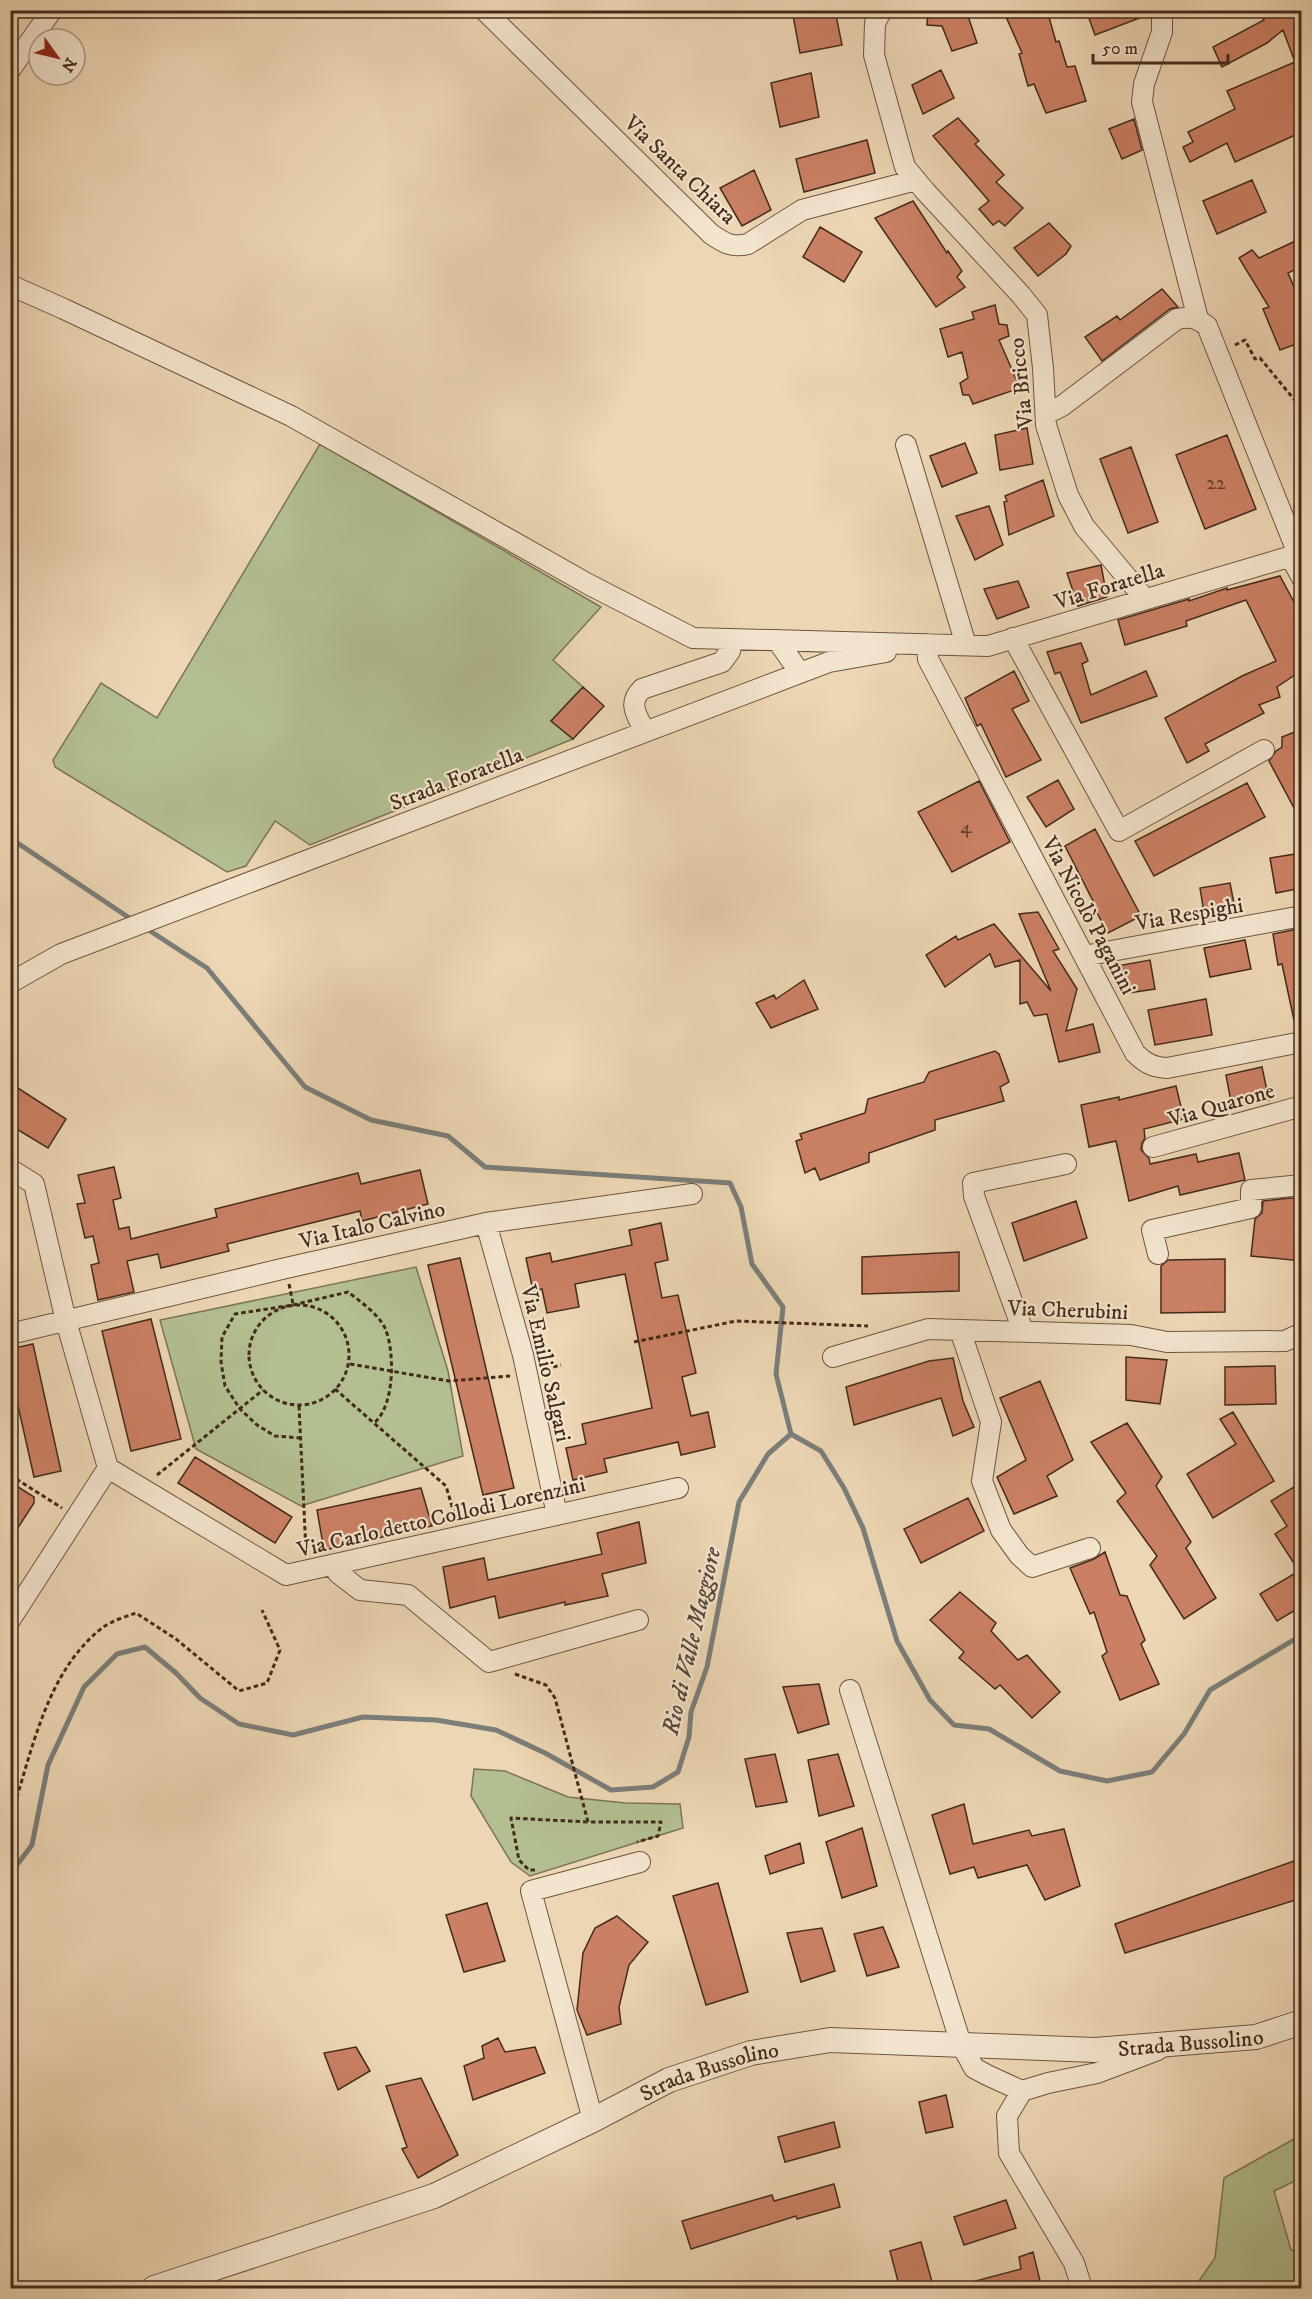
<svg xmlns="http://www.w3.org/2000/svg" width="1312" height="2299" viewBox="0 0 1312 2299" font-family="'IM FELL DW Pica',serif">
  <rect width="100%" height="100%" fill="#edd6b4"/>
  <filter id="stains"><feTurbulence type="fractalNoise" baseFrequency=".00333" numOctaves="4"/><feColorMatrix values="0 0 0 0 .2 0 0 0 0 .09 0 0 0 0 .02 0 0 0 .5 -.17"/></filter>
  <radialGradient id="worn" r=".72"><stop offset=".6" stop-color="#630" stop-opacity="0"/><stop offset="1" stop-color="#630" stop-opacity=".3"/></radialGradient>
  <path fill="#b3bf91" stroke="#7c7456" stroke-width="1.5" d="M320,444L601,607L553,660L583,687L551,721L573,739L310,845L275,821L246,866L227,872L55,767L53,760L101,683L157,718Z
    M416,1267L448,1371L463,1456L301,1506L196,1449L160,1320Z
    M474,1769L505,1771L568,1797L625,1803L680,1804L683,1828L530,1876L511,1862L471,1796Z
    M1301,2135V2178L1274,2191L1291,2250L1301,2252V2288H1194L1215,2258L1224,2178Z"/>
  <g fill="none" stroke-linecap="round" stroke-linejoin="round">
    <path stroke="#7b7e7a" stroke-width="5" d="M10,838L134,921
      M144,927L207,968L305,1087L371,1120L448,1136L485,1167L730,1183L741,1207L752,1264L783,1307L776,1374L791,1434
      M10,1874L32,1845L48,1765L84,1687L117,1654L145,1647L176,1673L200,1698L239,1724L293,1735L363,1717L436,1720L496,1730L545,1753L611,1790L653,1787L678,1772L689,1737L691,1712L707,1667L739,1502L768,1454L791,1434L821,1451L844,1488L863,1528L897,1641L930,1700L954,1725L989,1729L1060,1771L1107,1781L1152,1772L1184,1734L1210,1690L1302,1635"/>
  </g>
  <path fill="#cb8063" stroke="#442a1b" stroke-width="1.5" d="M792,10H835L842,45L800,53Z
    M928,10H966L977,43L952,51L942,26L927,25Z
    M1003,10H1047L1056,42L1059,41L1067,67L1075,66L1086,101L1046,113L1034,84L1028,86L1019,54L1022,53Z
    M1086,10H1150V14L1095,35Z
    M1258,10H1302V132L1235,162L1227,143L1190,162L1183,147L1193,142L1188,132L1235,109L1227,91L1295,62L1283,30L1267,43L1222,67L1213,47L1264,20Z
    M941,70L954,98L923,114L912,85Z
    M811,73L819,117L780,127L771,83Z
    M958,118L979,141L975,144L1004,175L996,182L1023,208L1005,226L999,221L993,225L979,209L989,201L933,136Z
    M1134,119L1142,150L1122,159L1109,129Z
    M867,140L875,173L804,192L796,159Z
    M754,170L771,210L742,226L720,188Z
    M1252,180L1266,212L1217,234L1203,201Z
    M913,201L947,253L948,251L962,271L957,277L965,287L936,307L875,218Z
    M1049,223L1071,246L1066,254L1038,276L1014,248Z
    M820,227L862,252L844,282L803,257Z
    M1302,238V266L1288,273L1302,305V342L1280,350L1263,309L1269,307L1239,258L1252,250L1259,258Z
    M1162,289L1178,307L1170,309L1102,361L1085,337L1117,316L1120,320Z
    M995,305L999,324L1007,325L1009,336L999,340L1020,388L973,404L969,395H963L960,383L968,378L962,352L948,357L940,329L974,319L972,312Z
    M1027,428L1033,464L1000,470L995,435Z
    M1227,435L1256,509L1205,529L1176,455Z
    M965,443L977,473L942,487L930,456Z
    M1131,447L1158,522L1128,533L1100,459Z
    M1043,480L1054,516L1009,535L1004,502L1007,501L1005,496Z
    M989,506L1003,545L975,560L956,516Z
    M1101,565L1107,597L1078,606L1067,573Z
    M1280,576L1302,617V670L1277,687L1280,697L1259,705L1264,713L1205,744L1209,751L1187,763L1165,718L1242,676L1276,661L1246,600L1186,621L1187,626L1125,645L1118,620L1189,599V601L1227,588V590Z
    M1018,581L1029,607L997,619L984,589Z
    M1081,643L1088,661L1082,664L1091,695L1146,671L1157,696L1081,723L1060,672L1055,674L1047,652Z
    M1014,671L1029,701L1012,709L1041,760L1006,777L981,724L977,726L965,698Z
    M583,687L604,706L573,739L551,721Z
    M1302,729V823L1269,761L1276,751L1282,747V737Z
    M1058,780L1074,809L1046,827L1027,797Z
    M979,781L1010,842L952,872L918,812Z
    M1247,783L1265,817L1154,876L1135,841Z
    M1095,829L1141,916L1108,933L1091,902L1093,901L1065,846Z
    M1302,853V888L1276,893L1270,858Z
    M1230,883L1236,914L1205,919L1200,888Z
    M1038,912L1059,949L1053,951L1077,989L1066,1031L1093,1024L1100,1052L1059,1062L1047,1014L1034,1016L1027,1002L1020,1004V960L995,967L990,954L945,987L926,955L956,936L958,940L994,924L1051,991L1019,914Z
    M1302,928V1024L1295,1025L1282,964L1278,965L1273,934Z
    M1245,940L1251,969L1210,977L1204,948Z
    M1150,960L1155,989L1122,994L1117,966Z
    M804,980L818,1009L771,1028L756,1003L774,995L776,999Z
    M1206,999L1212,1035L1155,1045L1148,1010Z
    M995,1051L999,1054L1009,1082L1000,1087L1004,1101L935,1120V1130L869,1153V1162L820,1180L815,1168L805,1173L796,1141L802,1139L800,1134L865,1113L868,1099L924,1082L929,1072Z
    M1262,1067L1269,1100L1232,1107L1226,1075Z
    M10,1083L66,1119L48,1148L10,1125Z
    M1176,1086L1184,1119L1144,1129L1145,1138L1142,1143L1141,1150L1149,1158L1150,1164L1196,1154L1198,1162L1239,1153L1245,1180L1180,1195L1178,1186L1129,1201L1116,1141L1089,1147L1081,1105L1119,1097V1100Z
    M114,1167L121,1198L113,1200L119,1229L129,1227L131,1239L217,1217L215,1209L358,1173L361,1184L420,1170L428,1204L362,1221L360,1211L227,1244L229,1251L161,1268L158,1254L127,1261L134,1292L98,1300L91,1265L99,1263L93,1236L85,1238L77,1204L85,1203L78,1175Z
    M1290,1198L1302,1199V1261L1251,1256L1255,1219L1262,1213L1263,1201Z
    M1076,1201L1087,1238L1024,1261L1012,1223Z
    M661,1223L668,1260L655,1263L662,1298L678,1295L696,1373L682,1377L691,1416L708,1412L715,1447L681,1455L678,1442L604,1459L607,1472L573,1480L566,1448L586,1444L582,1424L652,1408L625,1274L575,1284L579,1307L547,1313L542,1289L533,1291L526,1258L550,1253L552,1262L632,1245L629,1230Z
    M959,1252V1291L862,1294V1257Z
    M460,1258L514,1488L483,1495L428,1265Z
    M1225,1259V1312L1161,1313V1266L1168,1260Z
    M151,1319L181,1439L131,1451L102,1331Z
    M33,1344L61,1471L34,1477L10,1370V1349Z
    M1126,1357L1167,1360L1160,1404L1126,1400Z
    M953,1358L963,1401L974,1427L953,1436L941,1398L854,1425L846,1387L929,1361Z
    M1275,1366L1276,1404L1225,1405V1367Z
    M1040,1381L1073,1460L1047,1476L1057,1496L1014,1514L997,1477L1026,1460L1000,1398Z
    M1233,1412L1274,1481L1213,1518L1187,1474L1236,1444L1220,1419Z
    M1127,1423L1162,1477L1156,1486L1191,1542L1186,1548L1216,1598L1184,1619L1150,1565L1157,1556L1117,1501L1126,1493L1091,1442Z
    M195,1457L292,1517L275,1543L178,1483Z
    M10,1482L34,1497V1503L10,1540Z
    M1302,1482V1606L1277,1621L1260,1594L1299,1571L1275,1534L1287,1526L1271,1501Z
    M421,1488L432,1526L324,1550L317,1510Z
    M968,1498L984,1531L921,1563L904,1529Z
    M639,1522L646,1563L602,1574L608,1596L565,1605V1602L499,1618L495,1596L450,1608L443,1567L484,1558L488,1580L537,1569L602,1554L597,1533Z
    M1105,1552L1120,1595L1127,1596L1145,1640L1141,1644L1159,1684L1120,1700L1102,1656L1107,1652L1094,1612L1090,1614L1070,1568L1094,1559Z
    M960,1592L996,1623L991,1631L1018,1660L1027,1655L1060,1692L1032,1718L1000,1685L995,1689L959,1658L964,1652L930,1620Z
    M819,1684L829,1724L798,1733L783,1687Z
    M775,1754L787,1802L756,1807L745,1759Z
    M838,1754L854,1806L819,1816L808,1760Z
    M964,1804L973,1844L1029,1830L1032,1836L1064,1829L1080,1886L1045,1900L1027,1865L978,1878L974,1867L950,1874L932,1815Z
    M862,1828L877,1886L842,1898L826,1842Z
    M800,1843L804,1863L770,1874L765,1856Z
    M1297,1860L1302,1871V1898L1125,1953L1115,1924Z
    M718,1883L748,1992L706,2005L673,1896Z
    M487,1903L505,1961L464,1972L446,1915Z
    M617,1916L648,1942L629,1965L619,2007L621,2024L587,2035L577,2010L583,1953L595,1928Z
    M883,1927L899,1967L867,1976L854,1934Z
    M822,1928L835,1971L801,1982L787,1933Z
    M498,2038L505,2052L535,2047L545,2073L473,2100L464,2066L484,2058L482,2046Z
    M356,2047L370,2071L338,2090L324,2053Z
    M421,2078L458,2155L418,2178L402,2149L407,2147L386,2086Z
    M946,2095L953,2127L926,2133L919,2102Z
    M834,2122L840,2147L785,2162L778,2137Z
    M834,2184L840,2207L797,2219L796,2216L691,2249L682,2221L772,2195L774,2201Z
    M1006,2200L1016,2228L964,2245L954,2217Z
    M921,2242L934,2289H900L890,2251Z
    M1033,2252L1042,2289H964V2284L1021,2269L1019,2257Z"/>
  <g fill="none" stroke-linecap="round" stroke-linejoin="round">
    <g stroke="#6e5541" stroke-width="22">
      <path id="minor" d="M484,10L711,234C724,243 732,248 748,244L802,210L916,180
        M882,10L875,23L874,55L905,167L925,191L1021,295L1037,315L1043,368L1046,425L1068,495L1084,526L1145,599
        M1162,10V32L1144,84L1142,102L1198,319
        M10,70L52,10
        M10,285L64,309L291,416L588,584L693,638L988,646L1302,553
        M1046,414L1062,406L1177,319C1190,316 1197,318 1207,326L1298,554
        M906,445L966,645
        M1290,556L1302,578
        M1013,638L1119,831L1264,750
        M777,640L800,673
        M927,644L928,659L1135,1053C1145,1063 1152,1067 1167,1068L1302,1042
        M645,732C637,715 627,704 642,689L722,662L730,651L732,639
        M1084,956L1302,916
        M10,983L61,954L800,673L829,662L886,652
        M1153,1147L1302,1106
        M10,1169L34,1184L66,1321L108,1468L286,1575L678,1488
        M486,1223L523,1355L557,1515
        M1158,1254L1152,1230L1251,1208V1190L1302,1185
        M960,1330L991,1422L982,1481L1001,1530L1019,1555L1032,1567L1090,1548
        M1023,1331L974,1196L973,1183L1066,1164
        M10,1334L286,1268L486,1223L692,1194
        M833,1357L928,1329L1131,1335L1167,1342L1285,1341L1302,1333
        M333,1565L338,1573L360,1590L408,1595L489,1662L638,1620
        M10,1620L108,1468
        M850,1690L961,2044L974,2068L987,2075L1022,2091
        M593,2120L531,1891L640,1862
        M1082,2288L1074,2263L1009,2153L1007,2116L1022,2091L1048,2083L1097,2073L1158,2050"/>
    </g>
    <g stroke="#6e5541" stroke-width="26">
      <g id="tertiary">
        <path id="s1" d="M154,2288L434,2196L593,2120L669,2080L751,2053L830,2040L1095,2050L1256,2037L1302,2022"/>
      </g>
    </g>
    <path stroke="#442a1b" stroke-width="3" stroke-dasharray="4.5 3" stroke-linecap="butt" d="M1235,345L1245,340L1255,359L1260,358L1302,409
      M289,1284L293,1304
      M249 1355a50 50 0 1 1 100 0a50 50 0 1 1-100 0Z
      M634,1342L736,1321L868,1326
      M350,1364L449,1381L510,1376
      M546,1369L561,1365
      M335,1389L446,1486L456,1520
      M299,1406L306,1551
      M301,1438L275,1436L257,1425L240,1409L225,1386L221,1362L222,1337L235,1314L293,1305L348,1292C360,1301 378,1314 385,1328C395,1351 395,1406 374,1423
      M10,1475L62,1508
      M157,1475L263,1390
      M515,1674L546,1685L555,1698L588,1822H661L658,1836L637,1842
      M10,1819C32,1753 45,1673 102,1628C111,1621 125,1617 136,1613L176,1639L239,1691L267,1683L280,1650L262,1610
      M535,1870H529L519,1860L511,1818L588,1822"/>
    <use href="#minor" stroke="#f3e4ce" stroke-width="20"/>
    <use href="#tertiary" stroke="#f3e4ce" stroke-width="24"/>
  </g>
  <g text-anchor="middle" stroke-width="4.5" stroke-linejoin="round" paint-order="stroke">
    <g font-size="20" fill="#66402d">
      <text x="1216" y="489">22</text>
      <text x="966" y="833">4</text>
    </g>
    <g font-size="22" fill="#442a1b" stroke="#f3e4ce">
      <text transform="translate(681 169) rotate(44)" y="8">Via Santa Chiara</text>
      <text transform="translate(1020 383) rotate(-96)" y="8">Via Bricco</text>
      <text transform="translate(1109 585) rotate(-17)" y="8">Via Foratella</text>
      <text transform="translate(456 778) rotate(-21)" y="8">Strada Foratella</text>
      <text transform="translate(1189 913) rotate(-10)" y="8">Via Respighi</text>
      <text transform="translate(1090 915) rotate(62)" y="8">Via Nicolò Paganini</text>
      <text transform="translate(1221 1104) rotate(-16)" y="8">Via Quarone</text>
      <text transform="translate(372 1224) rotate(-13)" y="8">Via Italo Calvino</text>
      <text transform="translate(1068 1309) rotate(2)" y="8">Via Cherubini</text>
      <text transform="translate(547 1363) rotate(77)" y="8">Via Emilio Salgari</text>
      <text transform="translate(441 1516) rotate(-13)" y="8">Via Carlo detto Collodi Lorenzini</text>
      <text dy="8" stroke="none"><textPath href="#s1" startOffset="1084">Strada Bussolino</textPath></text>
      <text dy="8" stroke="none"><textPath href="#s1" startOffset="598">Strada Bussolino</textPath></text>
    </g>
    <g font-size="24" font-style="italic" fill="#56463b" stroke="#f3e4ce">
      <text transform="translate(691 1641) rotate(-77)" y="8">Rio di Valle Maggiore</text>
    </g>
  </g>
  <rect width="1312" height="2299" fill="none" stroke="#edd6b4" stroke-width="36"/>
  <rect x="12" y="12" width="1288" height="2275" fill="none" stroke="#442a1b" stroke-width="3"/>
  <rect x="18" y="18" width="1276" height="2263" fill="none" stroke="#442a1b" stroke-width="1.5"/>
  <g transform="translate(57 57) rotate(124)"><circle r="28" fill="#f3e4ce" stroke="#ad9a86" stroke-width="1.5"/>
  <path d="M0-4.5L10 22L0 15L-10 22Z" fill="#8f2418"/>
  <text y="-9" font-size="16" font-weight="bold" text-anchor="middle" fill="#442a1b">N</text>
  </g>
  <path d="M1093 54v9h135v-9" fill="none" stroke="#442a1b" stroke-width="3"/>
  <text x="1102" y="54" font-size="18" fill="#442a1b" stroke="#f3e4ce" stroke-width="4.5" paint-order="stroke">50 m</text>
  <rect width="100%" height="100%" filter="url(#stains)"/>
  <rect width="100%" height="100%" fill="url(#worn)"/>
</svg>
